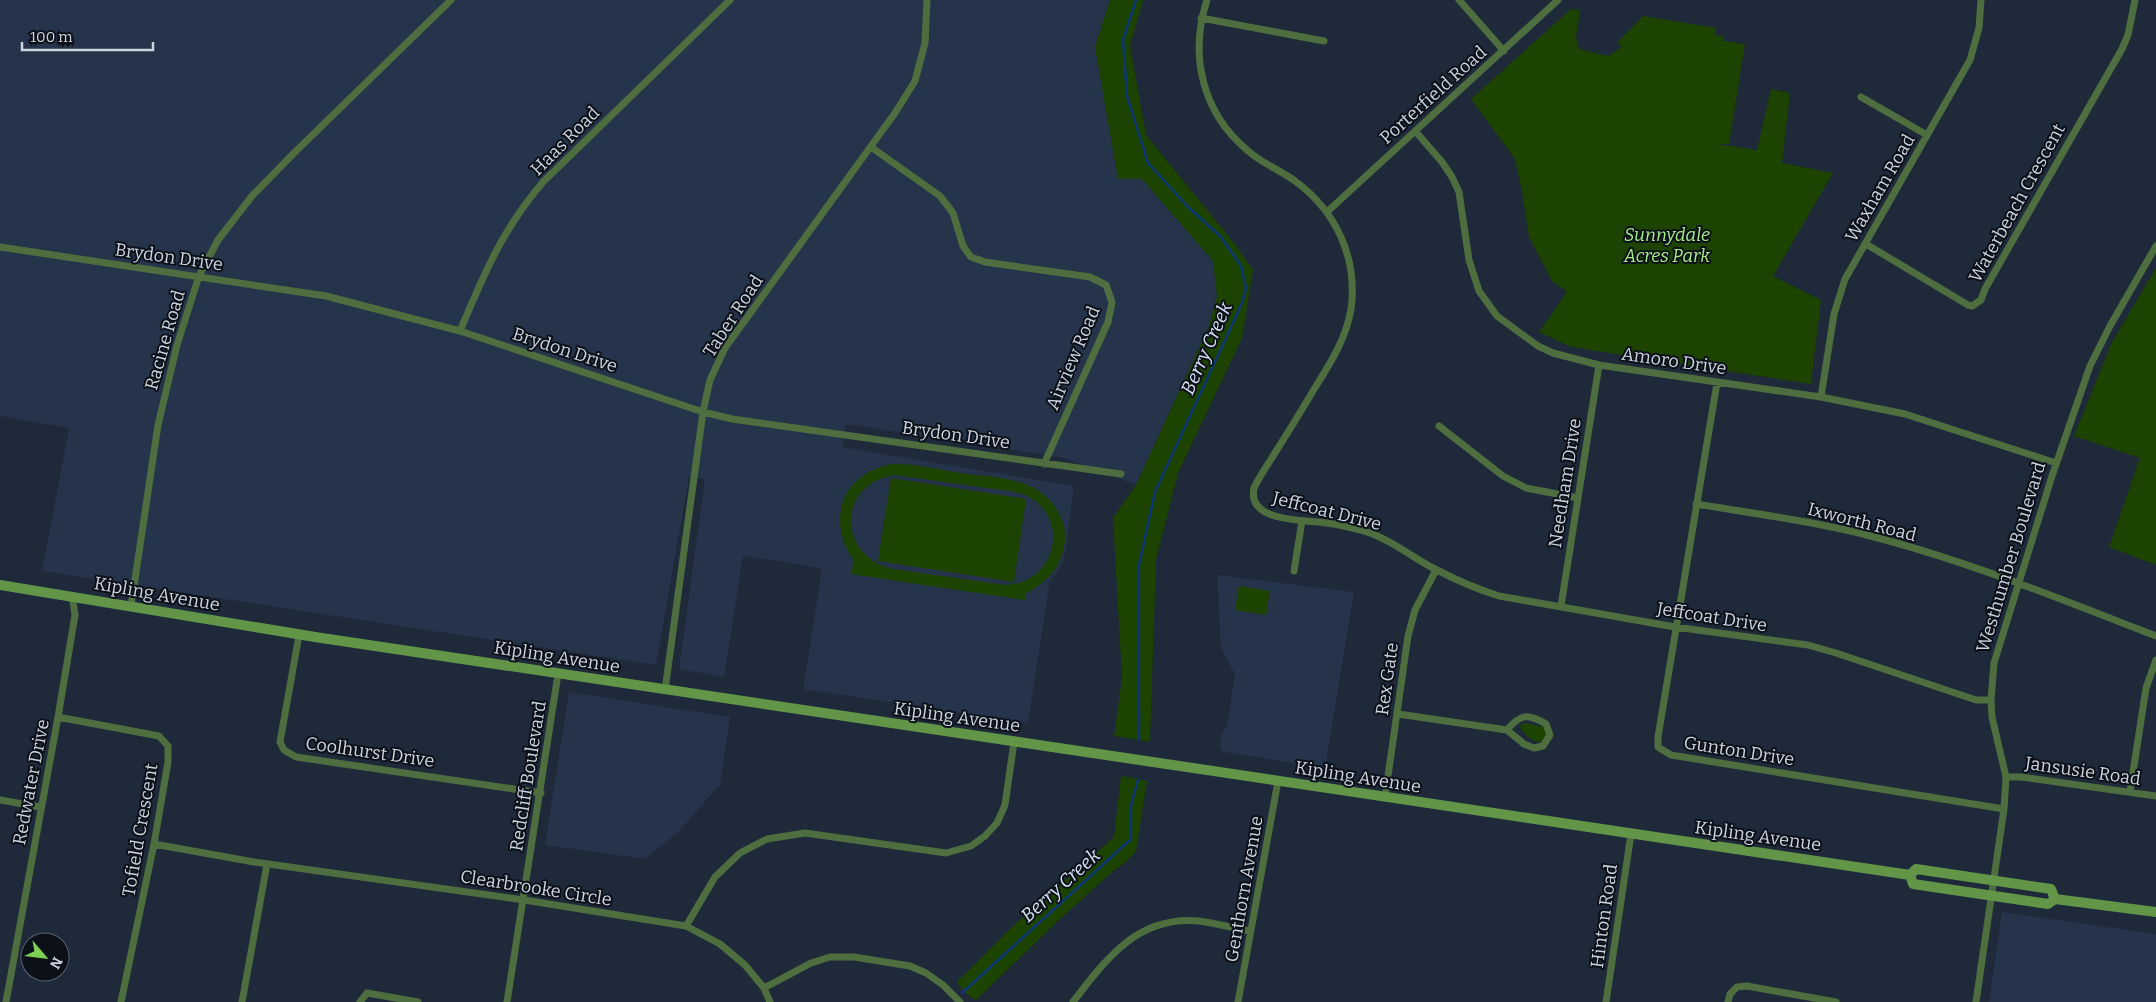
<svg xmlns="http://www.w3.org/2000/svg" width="2156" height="1002" viewBox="0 0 2156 1002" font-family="Bitter,serif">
  <rect width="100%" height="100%" fill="#1e293a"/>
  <path fill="#25344a" d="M0,0H1110L1095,47L1142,179L1213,261L1217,296L1209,326L1136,485L1064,458L846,424L842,447L1074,486L1066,549L1062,564L1048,584L1049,587L1028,723L803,689L822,569L785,562L743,556L724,677L679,669L705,479L689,477L656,665L42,571L69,428L0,416Z
    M1217,575L1354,592L1325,768L1223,752L1220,745L1222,733L1227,725L1235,674L1221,648Z
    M569,692L730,717L720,785L678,832L645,859L545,845Z
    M2002,912L2156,934V1002H1989Z"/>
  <path fill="#1c4300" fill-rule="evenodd" d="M1110,0H1143L1130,46L1146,135L1234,243L1253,270L1242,338L1178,473L1156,559L1150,742L1114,736L1122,678L1113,518L1136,485L1209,326L1217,296L1213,261L1142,179H1118L1095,47Z
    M1571,9L1580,10L1576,38L1579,49L1608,56L1622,47L1617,43L1643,16L1716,28L1714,35L1724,36V41L1745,44L1729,144H1717L1757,150L1771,89L1790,93L1782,163L1833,173L1773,276L1821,300L1811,384L1571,347L1539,332L1567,292L1552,281L1529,237L1522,191L1515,159L1471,99Z
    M2156,268V565L2109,547L2140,458L2074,436L2112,342Z
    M892,464C915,464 938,469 960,473C996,478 1038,476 1058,512C1063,520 1066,532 1065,541C1061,569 1048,580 1026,594L1025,600L851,574L854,561C826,520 841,474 892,464ZM894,475L1016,492C1072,506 1062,583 1005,585L893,569C837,556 836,485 894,475Z
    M891,478L1026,499L1014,582L878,561Z
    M1239,586L1270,591L1266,615L1235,610Z
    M1524,723L1544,727L1547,732L1546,738L1540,742C1532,742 1523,734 1520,726Z
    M1121,776L1147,781L1136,851L1127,861L1111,873L1061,918L976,1000L967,995L957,982L1015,924L1114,837Z"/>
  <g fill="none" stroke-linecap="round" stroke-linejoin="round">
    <path stroke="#0c3878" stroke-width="2.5" d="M1136,0L1123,40L1127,96L1148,163L1187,206L1221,237L1241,266L1246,288L1242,303L1155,492L1139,565V740
      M962,993L1131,839V805L1138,780"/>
    <path stroke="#4e6e3f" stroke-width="7" d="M1207,0C1189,55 1202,112 1247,150C1261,163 1280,170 1295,181C1336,211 1358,258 1351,309C1346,340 1329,365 1313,391C1300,413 1287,434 1273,456C1267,466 1259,477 1254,488C1246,525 1312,519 1334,524C1348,527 1363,530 1375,535C1397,544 1415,559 1435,569C1456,580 1477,589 1499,596L1675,627L1808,645L1836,653L1976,700H1991
      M1459,0L1504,51
      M1201,18L1324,41
      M1861,97L1927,135
      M1416,132L1442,162L1452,177L1459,192L1469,260L1479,291L1497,316L1538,346L1553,353L1599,365L1821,397L1905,414L2056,463
      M871,147L940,196L953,213L963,246L971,257L985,262L1090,277L1106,285L1112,302L1108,322L1044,464
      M1328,211L1558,0
      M1866,244L1968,305L1972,306L1981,300L1985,289L2122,49L2128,35L2135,0
      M0,247L326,296L460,331L703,412L732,419L1121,474
      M460,331C484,274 502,230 543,182L730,0
      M1717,383L1658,737V747L1671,755L2004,809
      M1821,397L1834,314L1845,279L1970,60L1979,28L1981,0
      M1439,426L1503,476L1526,488L1578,498
      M1696,504C1757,514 1819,522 1878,538C1973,563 2065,601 2156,636
      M1294,571L1302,521
      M131,606L158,425L177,345L199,276L218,240L252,196L294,153L451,0
      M1561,606L1599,365
      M299,635L280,742L284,750L296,757L541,793
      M665,690L703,412L710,380L725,348L895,113L915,81L925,43L927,0
      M1398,714L1507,730L1524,744L1534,748L1543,746L1550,735L1546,724C1528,713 1520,714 1507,730
      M58,717L159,736L168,746V762L154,844L121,1002
      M2006,777H2021L2156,796
      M2130,792L2146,688L2156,660
      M1385,797L1408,636L1415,610L1436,570
      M0,800L40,807
      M154,844L254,862L524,900L686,926L720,944L745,965L764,988L770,1002
      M686,926L715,877L740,853L767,839L805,833L946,853L971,846L985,836L997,823L1005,805L1014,742
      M764,988L811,963L830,957H854L910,966L926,973L943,985L960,1002
      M6,1002L58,717L75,615L72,596
      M242,1002L267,864
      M360,1002L367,993L418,1002
      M507,1002L558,674
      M1073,1002C1106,959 1137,916 1198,921C1215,923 1233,928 1250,931
      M1238,1002L1278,781
      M1606,1002L1631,834
      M1728,1002L1730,994L1737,987L1747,986L1836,1002
      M1976,1002L2004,809L2006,777L1992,717L1991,700L1994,663L2052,476L2090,366L2110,326L2156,246"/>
    <path stroke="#629548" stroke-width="10" d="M0,585L315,637L1910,875
      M1910,875L1913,884L2048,904L2055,899L2156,912
      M1910,875L1916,869L2051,889L2055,899"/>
  </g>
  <g text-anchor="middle" stroke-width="4" stroke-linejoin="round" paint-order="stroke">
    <g font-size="18" fill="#ccd4df" stroke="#0c1119">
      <text transform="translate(1433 95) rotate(-42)" y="6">Porterfield Road</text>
      <text transform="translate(565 141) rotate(-45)" y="6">Haas Road</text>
      <text transform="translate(1880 188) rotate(-60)" y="6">Waxham Road</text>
      <text transform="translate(2017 203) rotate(-61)" y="6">Waterbeach Crescent</text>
      <text transform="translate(169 257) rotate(8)" y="6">Brydon Drive</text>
      <text transform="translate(733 316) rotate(-57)" y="6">Taber Road</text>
      <text transform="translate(165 340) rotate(-74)" y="6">Racine Road</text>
      <text transform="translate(565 350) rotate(18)" y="6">Brydon Drive</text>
      <text transform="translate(1073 358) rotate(-67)" y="6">Airview Road</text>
      <text transform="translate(1674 361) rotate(8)" y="6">Amoro Drive</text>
      <text transform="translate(956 435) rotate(8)" y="6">Brydon Drive</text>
      <text transform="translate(1565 483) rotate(-81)" y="6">Needham Drive</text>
      <text transform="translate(1327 511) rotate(14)" y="6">Jeffcoat Drive</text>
      <text transform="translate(1862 522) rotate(14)" y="6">Ixworth Road</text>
      <text transform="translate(2011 557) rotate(-73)" y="6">Westhumber Boulevard</text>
      <text transform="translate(157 594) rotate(10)" y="6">Kipling Avenue</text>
      <text transform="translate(1712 617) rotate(9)" y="6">Jeffcoat Drive</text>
      <text transform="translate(557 657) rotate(9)" y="6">Kipling Avenue</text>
      <text transform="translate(1387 679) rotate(-82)" y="6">Rex Gate</text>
      <text transform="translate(957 717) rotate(8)" y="6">Kipling Avenue</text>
      <text transform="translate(1739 751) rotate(9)" y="6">Gunton Drive</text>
      <text transform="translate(370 752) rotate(8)" y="6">Coolhurst Drive</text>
      <text transform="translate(2083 771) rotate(8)" y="6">Jansusie Road</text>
      <text transform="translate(528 776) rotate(-81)" y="6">Redcliff Boulevard</text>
      <text transform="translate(1358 777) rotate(9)" y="6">Kipling Avenue</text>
      <text transform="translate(31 782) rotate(-79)" y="6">Redwater Drive</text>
      <text transform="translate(140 830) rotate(-80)" y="6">Tofield Crescent</text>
      <text transform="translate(1758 836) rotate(8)" y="6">Kipling Avenue</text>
      <text transform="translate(536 888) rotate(9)" y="6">Clearbrooke Circle</text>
      <text transform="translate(1244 889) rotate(-80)" y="6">Genthorn Avenue</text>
      <text transform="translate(1604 916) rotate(-82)" y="6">Hinton Road</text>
    </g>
    <g font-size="18" font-style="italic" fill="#a8ec87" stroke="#0c1119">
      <text x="1667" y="241">Sunnydale<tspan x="1667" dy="21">Acres Park</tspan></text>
    </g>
    <g font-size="19" font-style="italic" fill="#d5e2f5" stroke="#0c1119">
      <text transform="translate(1206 348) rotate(-66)" y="7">Berry Creek</text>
      <text transform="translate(1060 885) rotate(-42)" y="7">Berry Creek</text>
    </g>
  </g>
  <g transform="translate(45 957) rotate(118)"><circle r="24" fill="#0c1119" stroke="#595f68"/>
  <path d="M0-4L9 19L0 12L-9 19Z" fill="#7fd052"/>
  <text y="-8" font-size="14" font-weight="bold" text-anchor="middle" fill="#ccd4df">N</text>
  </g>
  <path d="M22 42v8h131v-8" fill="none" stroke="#ccd4df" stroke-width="2.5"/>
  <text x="30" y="42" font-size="15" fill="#ccd4df" stroke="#0c1119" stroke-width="4" paint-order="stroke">100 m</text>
</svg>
